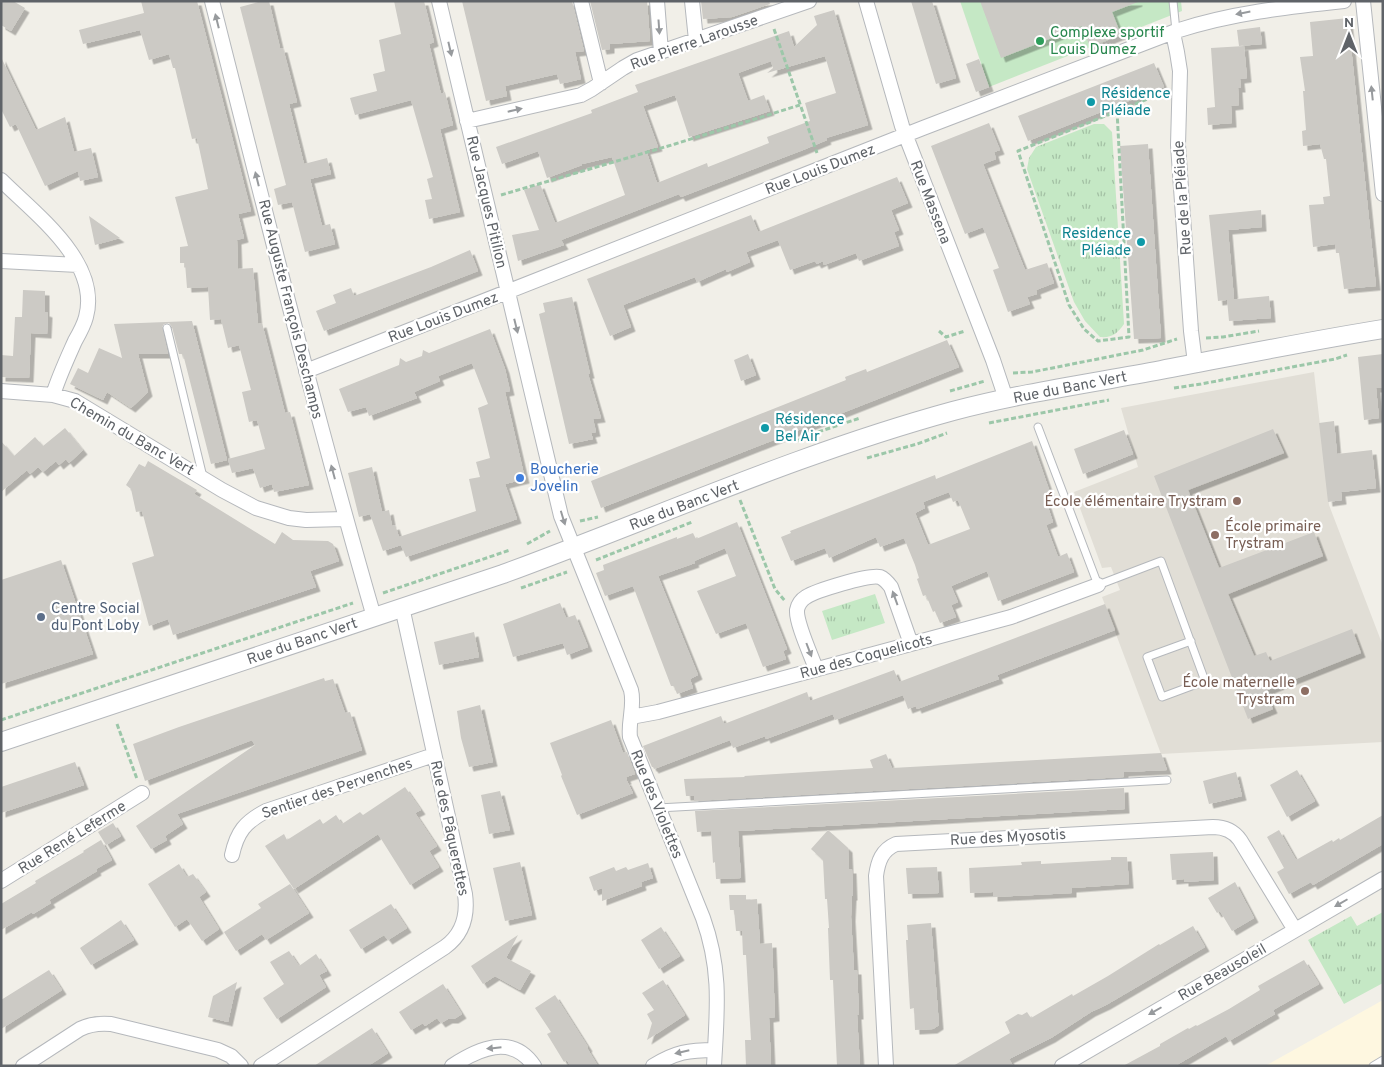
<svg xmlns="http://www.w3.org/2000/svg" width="1384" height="1067" viewBox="0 0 1384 1067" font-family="Overpass,sans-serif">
  <defs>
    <pattern id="grass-tufts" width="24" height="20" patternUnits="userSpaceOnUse" patternTransform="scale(1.25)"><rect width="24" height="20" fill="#c5e8c5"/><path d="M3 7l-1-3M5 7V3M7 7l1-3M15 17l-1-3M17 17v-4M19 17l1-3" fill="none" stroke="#a3c0a4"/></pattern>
    <filter id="shadow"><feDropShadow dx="4.5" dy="4.5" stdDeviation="0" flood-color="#0004"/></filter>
  </defs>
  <rect width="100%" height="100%" fill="#f1efe8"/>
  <path fill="#fef7e0" d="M1383,1000V1066H1265Z"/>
  <path fill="#e1ded6" d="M1314,372L1329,505L1383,646V742L1161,754L1102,597L1120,590L1111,567L1102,568L1101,565L1074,492L1138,467L1121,408Z"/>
  <path fill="url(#grass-tufts)" d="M1094,124H1104L1112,132L1124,324C1117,334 1112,338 1100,337L1085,321L1074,302L1027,169L1029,158L1036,147Z
    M875,594L885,623L832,640L822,611Z
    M1383,912V983L1344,1004L1308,940L1351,916L1357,926Z"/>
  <path fill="#c5e8c5" d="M960,1H1181L1182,11L989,87Z"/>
  <path fill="#cccac5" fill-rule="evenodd" filter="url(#shadow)" d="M1,1H13L25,8L11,31L1,25Z
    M141,1H197L251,211L238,214L244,238L237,240L238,269L253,268L258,324L262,323L285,413L290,412L309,485L274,492L272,484L260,488L253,468L232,473L228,459L265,449L257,420L249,422L242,392L251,390L239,345L228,348L221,319L210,320L208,287L187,288L185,263H180V247L188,246L175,197L208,189L197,138L192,139L175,68H173L169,54L149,60L140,30L83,44L79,30L144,13Z
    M262,1H269L280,48H283L297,102L289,104L304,164L327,158L331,174L310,179L322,226L330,224L335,244L305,252L292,202L278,205L274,189L286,185L240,7Z
    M394,1H424L434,42L429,44L441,94L445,92L453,125L440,129L460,212L429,219L425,200L432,199L427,179L433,177L411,100L355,115L350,98L377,91L373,74L385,71L379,40L401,34Z
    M462,1H572L584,51L575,52L581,79L560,84L557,74L505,86L507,96L486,101Z
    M590,1H647L650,41L610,44V49L602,50Z
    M701,1H769L770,4L732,17L703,19Z
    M911,1H932L956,78L936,84Z
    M980,1H1138V2L1112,12L1121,35L1090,47L1082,26L1001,58Z
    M834,10L868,125L826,138L827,140L803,150L681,197L679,194L561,240L564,245L518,261L512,235L539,230L524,190L540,184L555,223L625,195L612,157L582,164V165L547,178L538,151L502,164L496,147L592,113L591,110L638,92L635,85L789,31L794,47L817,25L814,16ZM825,56L836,93L805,103L810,121L767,137L769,143L708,167L707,163L657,183L646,150L658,147L643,106L675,95L689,137L770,111L764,95L748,101L738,73L771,61L773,68L767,73Z
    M1348,18L1376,286L1344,289L1339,253H1336L1335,244L1313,247L1309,205L1324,204L1323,197L1330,196L1326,159H1324L1320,144L1303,146L1302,131L1306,130L1303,91H1305L1300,57L1313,56L1310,22Z
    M1260,27L1262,44L1239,46L1237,30Z
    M1244,46L1247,78L1240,79L1241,88H1238L1239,105L1231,106L1232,123L1208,125L1207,108L1215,107L1211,48Z
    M1,57L36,130L65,117L74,152L91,148L98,177L80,181L78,171L45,186L16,124L10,127L1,109Z
    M979,59L989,87L976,92L966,64Z
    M1154,63L1164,87L1028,141L1018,116Z
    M989,123L1000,150L994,152L996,159L983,164L1025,270L1047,263L1054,283L1036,290L1037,294L1027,297L1030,304L1008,312L993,270L999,268L983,227L965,234L931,146Z
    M1148,144L1161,338L1134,339L1120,146Z
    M897,177L908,203L891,210L899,230L894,232L899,246L859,261L856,253L824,265L823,261L817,264L815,261L790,270L778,240L746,252L750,262L727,272L726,269L697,282L695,277L623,305L631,327L610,336L587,279L751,215L758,232Z
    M1261,210L1262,227L1228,230L1234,299L1218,301L1209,215Z
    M89,216L120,238L95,245Z
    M470,250L478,271L324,331L316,311L336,303L333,295L351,288L354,296L431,267Z
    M23,290L45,291V312L48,313L47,334L31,333L29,378L1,377V355L13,356L15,317H22Z
    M1269,296L1271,318L1229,321L1227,300Z
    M572,297L590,374H588L601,418L593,419L596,432L591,433L593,439L569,444L539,314L545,312L543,303Z
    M192,321L227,460L211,464L183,354H179L172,327L169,323L164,324L162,327L168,354H138L148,392L131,408L107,392L103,400L70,384L78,368L88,373L99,348L122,358L114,324Z
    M490,329L505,369L510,391L505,392L525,479L505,484L517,519L406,557L401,545L383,551L370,514L359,517L348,473L372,467L382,512L378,513L389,510L392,526L395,525L399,537L476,511L469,479L480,477L476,462L490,458L478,408L488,404L472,363L438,376L440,381L414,392L417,398L369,416L366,407L348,412L339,389L399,365L400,358L406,362L422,356L423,350L429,353Z
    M947,340L959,367L601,508L591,481L846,380L845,377L866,369L867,372Z
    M748,354L756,375L741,381L734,360Z
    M1383,354V385L1382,388H1376L1379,418L1364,420L1358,357Z
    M1334,421L1337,454L1372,450L1376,488L1341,492L1342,500L1328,502L1319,423Z
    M65,428L83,450L69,463L66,459L59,465L56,461L43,472L38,467L30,474L27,470L1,492V441L14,456L35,437L43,446Z
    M1273,429L1284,453L1188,490L1219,568L1314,532L1323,556L1228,594L1254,656L1266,652L1270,661L1352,629L1361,653L1265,691L1273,709L1248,719L1154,476Z
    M1124,430L1133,454L1083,474L1074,449Z
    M1032,441L1052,498L1046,501L1053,522L1046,525L1058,557L1067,553L1074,572L998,601L987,571L951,586L958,602L951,605L956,617L940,623L935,611L933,612L926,595L923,596L917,579L919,578L915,565L904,538L880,547L876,537L829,558L825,548L791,561L781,537L791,533L790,531L935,475L936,479ZM949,492L953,502L958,500L970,529L928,545L915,513L925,508L923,502Z
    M148,461L197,490L194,494L275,544L282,532L293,540L328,541L333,544L339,561L310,571L316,587L298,593L173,635L168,619L149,626L132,563L154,556L142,511L136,512L131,489L126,485L139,464L145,467Z
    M737,522L787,649L783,651L786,659L763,667L746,623L716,634L697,591L736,576L725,548L694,561L695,563L658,576L698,675L690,679L693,688L677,694L674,686H671L633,586L605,596L596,573L604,570L603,565L677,537V539L693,533L696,539Z
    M61,560L93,654L1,684V580Z
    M560,603L566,618L575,615L588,647L567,655L563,643L513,657L503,624Z
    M1105,604L1115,630L997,675L999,679L917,709L916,706L908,709L903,695L835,720L833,714L766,739L765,736L733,748L730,740L654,769L653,767H652L643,746L721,716L724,724L807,692L810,701L894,670L899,682Z
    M474,632L479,657L439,665L434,642Z
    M324,678L325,681L333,679L345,713L350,712L362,750L177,814L183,824L165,836L167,840L151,849L136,826L255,745L252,740L145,781L133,744L179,727Z
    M480,705L493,762L469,767L461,738L457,711Z
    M611,720L623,753L627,752L635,774L626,777L627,780L624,781H627L633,793L577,815L561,776L562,775L550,743Z
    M1161,753L1167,770L1124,772V777L694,801V796H686L684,779L745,777L744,776L873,768L870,760L886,754L892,768Z
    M75,762L84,785L1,813V787Z
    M1297,770L1315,801L1287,817L1270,785Z
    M1236,772L1242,796L1209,804L1203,781Z
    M405,787L421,810L415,813L437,846L429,851L439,867L410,885L378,834L294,889L265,846L284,834L287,840L320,819L323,824L336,815L342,824L360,812L363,815Z
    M1124,788L1125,809L738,831L741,878L716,879L715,862L713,863L711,831L697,832L695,811Z
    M500,791L510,830L489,834L481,795Z
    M1383,815V844L1313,885L1311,882L1289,894L1277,872L1284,868L1267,837L1279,830L1296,860L1332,840L1333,842L1339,838L1340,840Z
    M113,823L121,836L106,845L98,832Z
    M828,830L848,848L849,869H852L853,896H852L851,917L854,970H857L859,1015H857L860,1066H837L833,980H830L828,928H829L827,899H825L823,860L811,849Z
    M101,840L112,860L96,869L97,871L49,900L51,903L33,914L32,912L1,930V904L36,883L35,881L84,852L83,851Z
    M1213,852L1214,880L1184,882V879L1172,880L1170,854Z
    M1111,857H1127L1129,884L1072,888V893L993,897V892L970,893L969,868L1022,865L1021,862L1041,861V864L1111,860Z
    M520,862L532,915L505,921L493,868Z
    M648,863L653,878L641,882L642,886L602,901V888L594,891L589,877L614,867L616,871L626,867L628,870Z
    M179,864L187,877L193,874L206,892L199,897L219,929L202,941L187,919L175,927L148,884Z
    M937,867L939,893L908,894L906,868Z
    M1235,882L1254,918L1232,931L1220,911L1217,913L1208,898Z
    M290,884L309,913L266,940L262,934L236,951L224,932L261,908L258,904Z
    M729,895H746V900L757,899L760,944L772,943L775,1017L769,1018L771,1065L746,1066L745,1040H751L746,955H743L742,931H736L734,910H730Z
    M391,904L407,928L388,940L384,935L361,949L349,930Z
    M121,920L134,940L91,965L80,948Z
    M931,923L939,1025L933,1029L915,1030L914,1008L910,1009L906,940H908L907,925Z
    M1193,926L1205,947L1106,1005L1091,1012L1051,1038L1009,1059L1013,1066H953L1010,1033L1005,1022L1018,1014L1022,1015L1027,1012L1031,1018L1072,994L1073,996L1108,976L1159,944L1160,945Z
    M661,927L680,956L659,969L641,940Z
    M518,935L506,958L531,971L520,990L495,976L483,984L471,966Z
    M289,951L299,966L316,954L327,971L319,975L326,987L277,1019L263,998L284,984L270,962Z
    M1304,960L1319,984L1273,1010L1275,1014L1258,1024L1229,1041L1226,1036L1175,1066H1123L1160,1046V1044L1188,1028L1189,1029L1196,1025L1197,1026L1229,1009L1260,990L1258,986Z
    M49,970L62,990L1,1029V1000Z
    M663,980L685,1015L647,1040L652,1023L647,1014L654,1010L642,993Z
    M237,982L228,1022L208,1017L213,996Z
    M443,984L462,1014L454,1019H448L441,1023L437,1018L425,1026L423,1023L411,1030L399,1012Z
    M555,995L588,1047L587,1048L598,1066H570L567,1060L564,1062L547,1034L551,1032L535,1008Z
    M372,1028L388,1053L368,1066H314Z"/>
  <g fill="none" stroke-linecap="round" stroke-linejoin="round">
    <g stroke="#b5b8bc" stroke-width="9">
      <path id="service" d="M1173,1L1176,31
        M167,328L203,477
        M1038,427L1098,585L1161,561L1205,681L1162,697L1147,657L1191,641
        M658,808L1167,780
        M1373,1066L1383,1060"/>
    </g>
    <g stroke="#b5b8bc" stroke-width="16">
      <path id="minor" d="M212,1C264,207 315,413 374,617
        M439,1L561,516L631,690C635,706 628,721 630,737L703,918C722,971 717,1011 714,1066
        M581,1L601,83
        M657,1L661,52
        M692,1L696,40
        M866,1L902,126L993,360L1006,399
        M1363,1L1383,194
        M1173,33L1177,52L1180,71L1178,145L1191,331L1195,363
        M467,121L581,95L592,89L623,68L637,60L809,1
        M1,180C35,214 101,262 86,317C84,325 79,334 75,341C67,359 59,376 53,395
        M1,261L78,265
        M306,371L923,128L1176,31C1231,13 1287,7 1344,1
        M1,391L53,395L75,401L222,490L256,508L289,518L306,520L345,519
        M816,669C811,655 796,623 797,610C798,605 801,600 806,597C815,591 869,574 880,577C885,579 888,583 891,587L911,644
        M631,717L658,712L1011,617L1098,585
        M232,855C237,832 245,822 266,811L434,755
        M1,881L142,793
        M23,1066L80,1029C90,1024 100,1023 111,1024L218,1050L231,1056L241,1066
        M261,1066L445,947C463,934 468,916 465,894L402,607
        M452,1066C478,1049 512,1033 534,1066
        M653,1066C675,1052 689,1050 715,1050
        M886,1066L876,876C878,861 882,850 896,844L1213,827C1224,827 1233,830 1240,840L1295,930
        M1062,1066L1383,879"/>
    </g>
    <g stroke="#b5b8bc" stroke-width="20">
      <path id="tertiary" d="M1,742L503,574C653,519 799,453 953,411C1021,393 1092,383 1161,370C1235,356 1308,341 1383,329"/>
    </g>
    <path stroke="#9cc7a9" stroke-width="3" stroke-dasharray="5 2.5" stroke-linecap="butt" d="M774,29L817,153
      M1117,111L1129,337L1098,341L1084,329L1069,305L1018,151L1165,92
      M501,195L675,144L800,105
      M939,331L946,337L965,331
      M1206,338L1223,337L1259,331
      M1013,373L1032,372L1143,350L1177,339
      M1174,388L1201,384L1335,359L1347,355
      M950,391L985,381
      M989,423L1109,400
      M798,441L803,437L860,418
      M867,458L917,444L947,433
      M740,500L775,589L785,601
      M580,521L598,517
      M527,544L550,531
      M596,560L692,522
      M521,588L567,572
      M383,593L510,550
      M1,720L353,603
      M117,724L137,779"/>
    <use href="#service" stroke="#fff" stroke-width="7"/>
    <use href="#minor" stroke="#fff" stroke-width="14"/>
    <use href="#tertiary" stroke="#fff" stroke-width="18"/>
  </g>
  <defs><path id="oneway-solid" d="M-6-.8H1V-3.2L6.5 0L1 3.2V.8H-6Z" transform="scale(1.25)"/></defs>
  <g fill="#979a9d">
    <use href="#oneway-solid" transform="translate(1243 13) rotate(169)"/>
    <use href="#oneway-solid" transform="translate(217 21) rotate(-104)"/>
    <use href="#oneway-solid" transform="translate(659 27) rotate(86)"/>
    <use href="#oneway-solid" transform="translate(450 49) rotate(77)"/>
    <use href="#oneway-solid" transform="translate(1372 93) rotate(-96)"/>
    <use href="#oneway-solid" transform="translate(515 110) rotate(-13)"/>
    <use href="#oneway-solid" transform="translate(257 179) rotate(-104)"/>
    <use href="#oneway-solid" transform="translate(516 326) rotate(76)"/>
    <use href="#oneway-solid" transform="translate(333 472) rotate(-105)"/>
    <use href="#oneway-solid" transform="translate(563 518) rotate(73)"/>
    <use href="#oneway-solid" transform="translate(895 598) rotate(-110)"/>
    <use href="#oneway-solid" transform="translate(809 650) rotate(69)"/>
    <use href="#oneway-solid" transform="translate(1341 903) rotate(150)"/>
    <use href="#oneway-solid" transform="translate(1155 1011) rotate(150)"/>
    <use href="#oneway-solid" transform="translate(494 1048) rotate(174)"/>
    <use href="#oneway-solid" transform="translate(682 1052) rotate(167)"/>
  </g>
  <circle fill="#2e9e5b" stroke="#fff" stroke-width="2" cx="1040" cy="41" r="5"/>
  <g fill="#0f9aa8" stroke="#fff" stroke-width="2">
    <circle cx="1091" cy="102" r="5"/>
    <circle cx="1141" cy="242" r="5"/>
    <circle cx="765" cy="428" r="5"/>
  </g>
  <circle fill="#3f7fe0" stroke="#fff" stroke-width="2" cx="520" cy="478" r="5"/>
  <g fill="#8d6e63" stroke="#fff" stroke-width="2">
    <circle cx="1237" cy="501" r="5"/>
    <circle cx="1215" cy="535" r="5"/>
    <circle cx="1305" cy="691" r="5"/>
  </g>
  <circle fill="#5c6f8a" stroke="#fff" stroke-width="2" cx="41" cy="617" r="5"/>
  <g text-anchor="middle" stroke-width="4.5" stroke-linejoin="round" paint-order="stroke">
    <g font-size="15" fill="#27864d" stroke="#fff" text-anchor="start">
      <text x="1050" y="37">Complexe sportif<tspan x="1050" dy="17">Louis Dumez</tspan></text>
    </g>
    <g font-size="15" fill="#5f6368" stroke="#fff">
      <text transform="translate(694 42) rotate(-20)" y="5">Rue Pierre Larousse</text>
      <text transform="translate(820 169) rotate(-21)" y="5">Rue Louis Dumez</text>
      <text transform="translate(1182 198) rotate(-94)" y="5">Rue de la Pléiade</text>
      <text transform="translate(487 202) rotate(77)" y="5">Rue Jacques Pitilion</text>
      <text transform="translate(931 202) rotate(69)" y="5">Rue Massena</text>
      <text transform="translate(291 309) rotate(76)" y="5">Rue Auguste François Deschamps</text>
      <text transform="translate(443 317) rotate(-21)" y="5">Rue Louis Dumez</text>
      <text transform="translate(1070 387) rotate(-11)" y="5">Rue du Banc Vert</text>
      <text transform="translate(132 436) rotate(30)" y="5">Chemin du Banc Vert</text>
      <text transform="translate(684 505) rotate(-21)" y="5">Rue du Banc Vert</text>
      <text transform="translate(302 641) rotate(-19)" y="5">Rue du Banc Vert</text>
      <text transform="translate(866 656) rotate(-15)" y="5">Rue des Coquelicots</text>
      <text transform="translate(337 788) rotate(-19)" y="5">Sentier des Pervenches</text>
      <text transform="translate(657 804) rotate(68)" y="5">Rue des Violettes</text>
      <text transform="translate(450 828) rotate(78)" y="5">Rue des Pâquerettes</text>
      <text transform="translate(72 837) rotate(-32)" y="5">Rue René Leferme</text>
      <text transform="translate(1008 837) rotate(-3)" y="5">Rue des Myosotis</text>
      <text transform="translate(1222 972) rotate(-30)" y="5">Rue Beausoleil</text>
    </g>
    <g font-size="15" fill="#0d838f" stroke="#fff" text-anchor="start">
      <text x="1101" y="98">Résidence<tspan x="1101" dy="17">Pléiade</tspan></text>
      <text x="1131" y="238" text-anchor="end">Residence<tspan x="1131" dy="17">Pléiade</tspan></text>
      <text x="775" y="424">Résidence<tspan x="775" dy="17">Bel Air</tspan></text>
    </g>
    <g font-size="15" fill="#366cbe" stroke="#fff" text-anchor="start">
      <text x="530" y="474">Boucherie<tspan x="530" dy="17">Jovelin</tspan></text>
    </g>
    <g font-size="15" fill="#785e54" stroke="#fff" text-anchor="end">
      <text x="1227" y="506">École élémentaire Trystram</text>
      <text x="1225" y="531" text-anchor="start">École primaire<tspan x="1225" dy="17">Trystram</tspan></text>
      <text x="1295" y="687">École maternelle<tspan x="1295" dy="17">Trystram</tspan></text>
    </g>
    <g font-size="15" fill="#4e5e75" stroke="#fff" text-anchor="start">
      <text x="51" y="613">Centre Social<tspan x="51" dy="17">du Pont Loby</tspan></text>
    </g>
  </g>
  <rect width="1384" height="1067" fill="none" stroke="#5f6368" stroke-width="5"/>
  <g transform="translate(1349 35)" stroke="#ffffff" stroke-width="4" paint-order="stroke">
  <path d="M0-4L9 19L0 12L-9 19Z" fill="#5f6368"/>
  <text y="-8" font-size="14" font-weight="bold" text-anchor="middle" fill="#5f6368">N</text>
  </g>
</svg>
